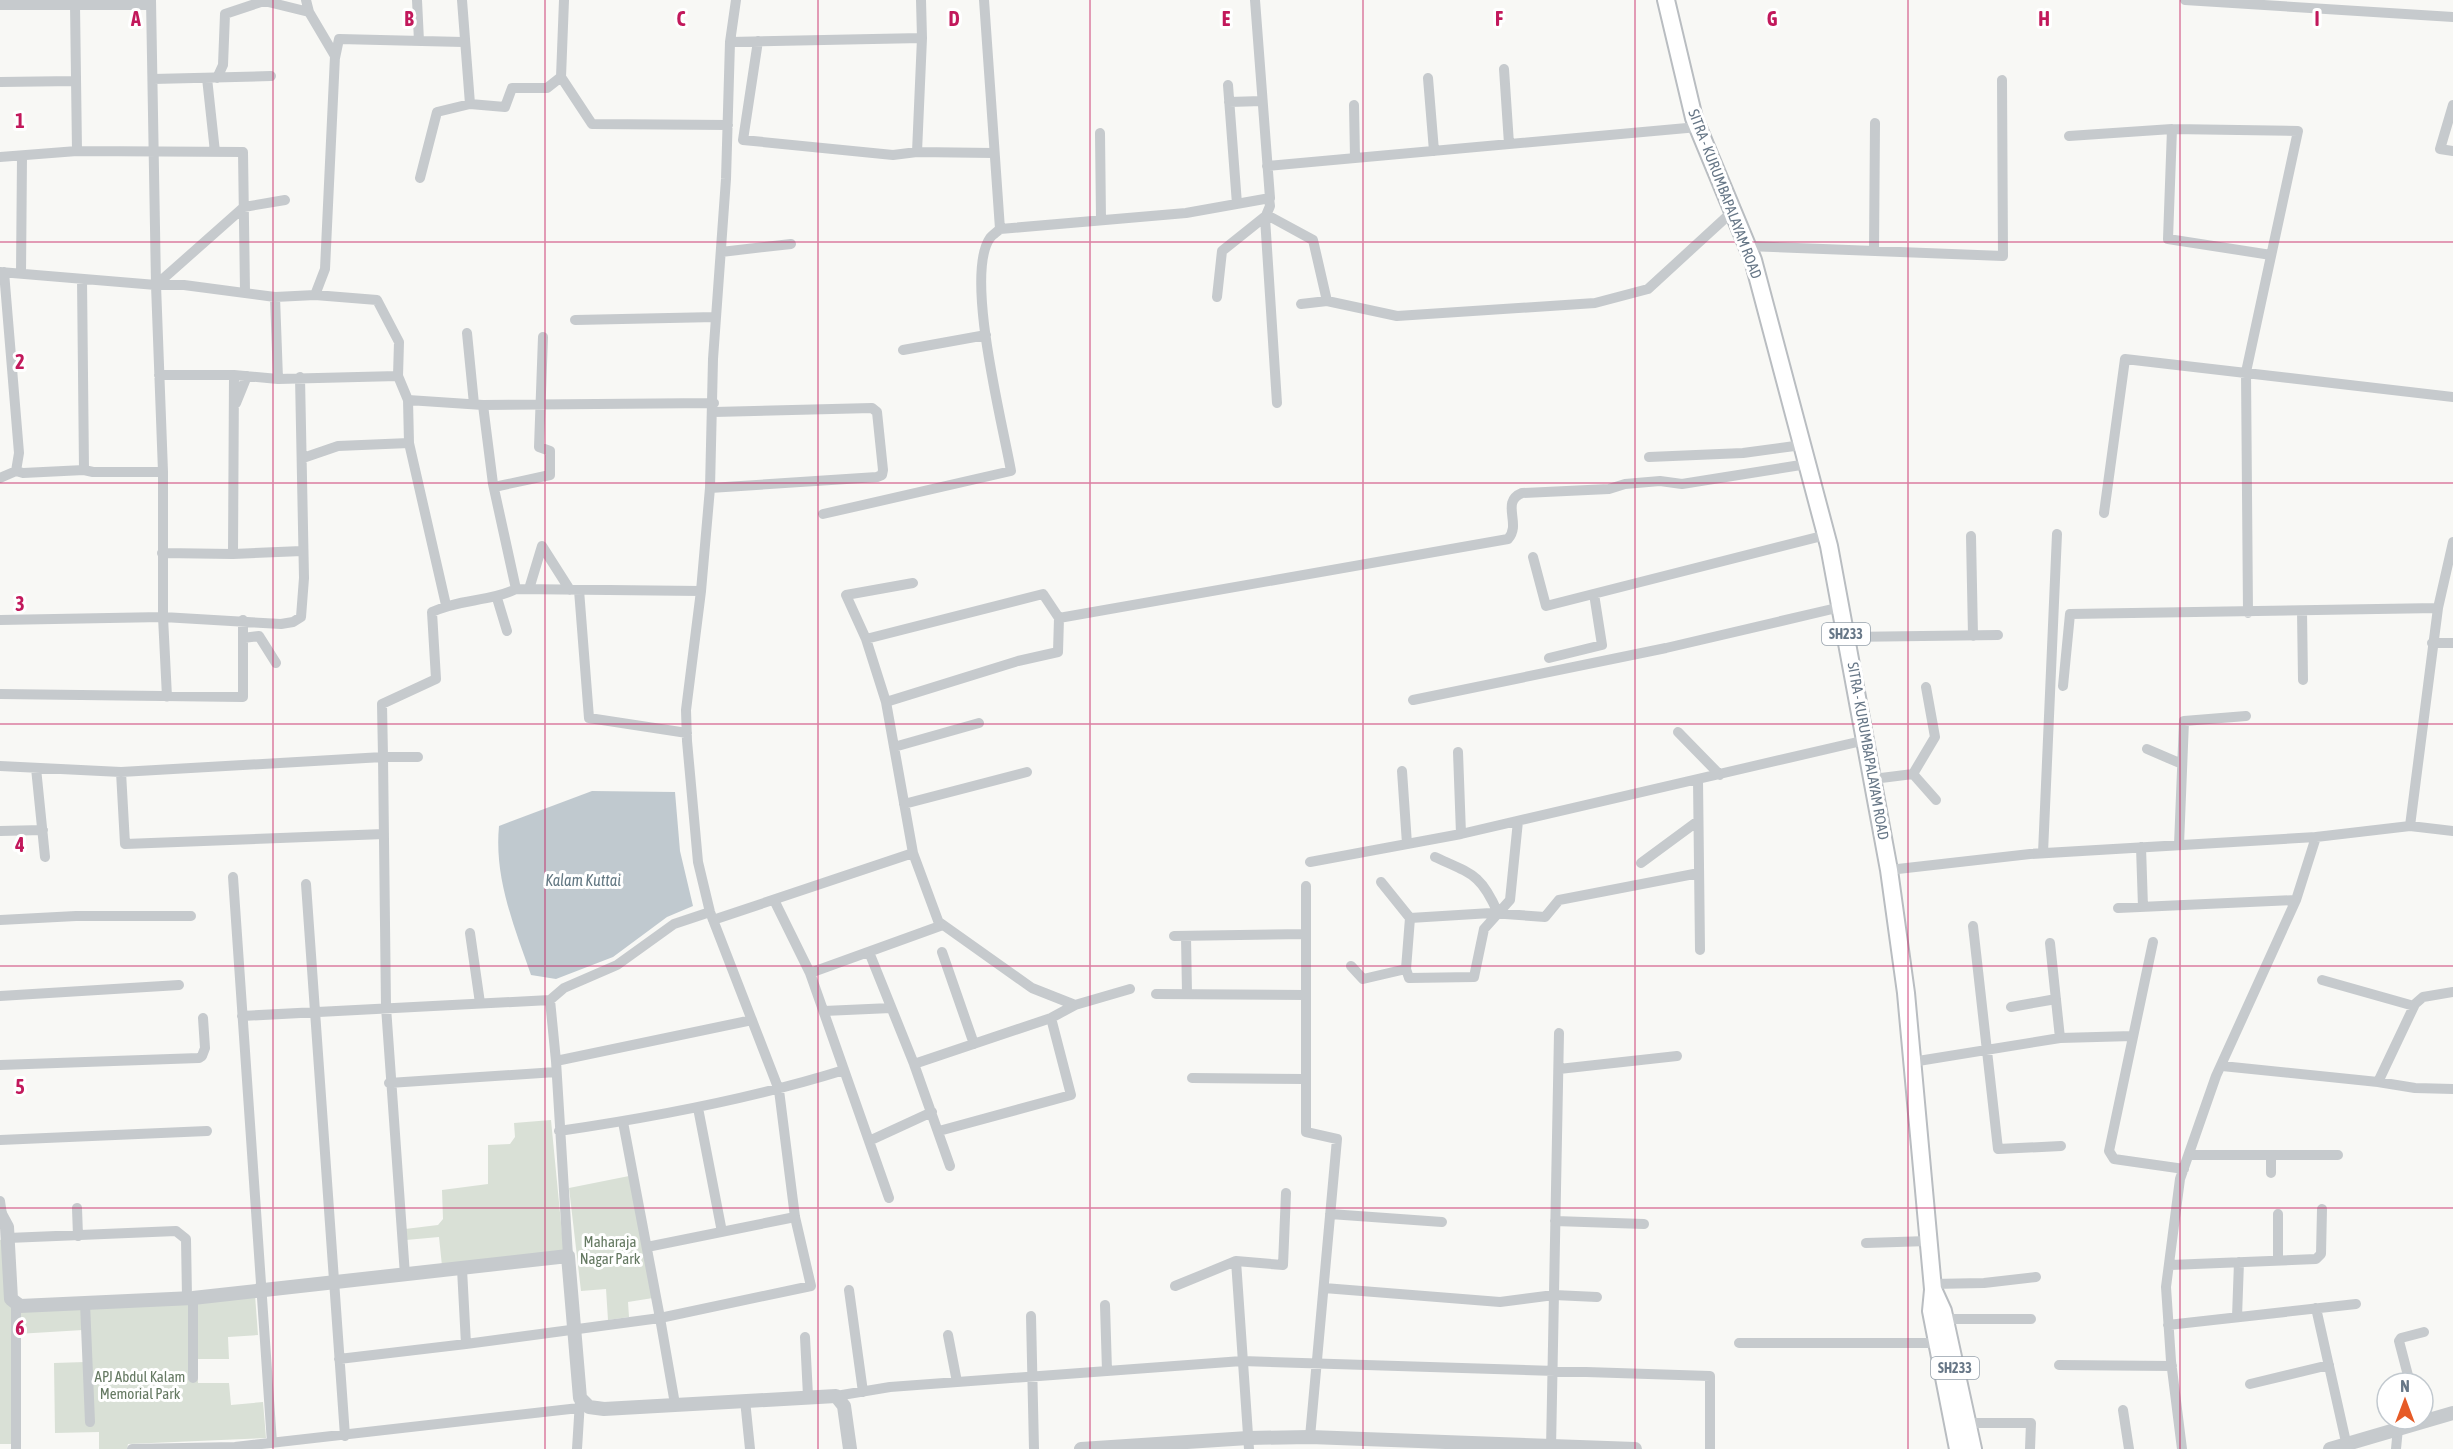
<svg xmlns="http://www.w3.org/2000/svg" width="2453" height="1449" viewBox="0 0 2453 1449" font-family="'Asap Condensed',sans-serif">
  <rect width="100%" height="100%" fill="#f8f8f5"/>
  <path fill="#d9e0d6" d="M551,1120L564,1254L442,1266L439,1237L406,1240L405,1229L438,1225L443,1219L442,1190L488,1184V1145L510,1144L515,1137L514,1123Z
    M629,1176L653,1298L628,1302L629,1317L608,1320L606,1289L581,1291L569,1188Z
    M4,1239L7,1300L255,1295L258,1335L228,1337L229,1359H197L198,1383H229L231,1405L263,1402L266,1438L128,1444L127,1449H99V1432L55,1433L54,1363L85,1362L83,1330L17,1334L18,1444H0V1240Z"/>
  <path fill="#c0c9cf" d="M592,791L675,792L680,851L693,906L667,917L613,957L556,979L531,975C514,926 494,878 499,826Z"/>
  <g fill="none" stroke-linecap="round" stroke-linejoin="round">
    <g stroke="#b9bdc1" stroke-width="20">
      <path id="primary" d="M1666,0L1694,118L1753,260L1829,546L1889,870L1906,993L1933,1289L1943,1311L1973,1449
        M1933,1290L1931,1311L1958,1449"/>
    </g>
    <path stroke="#c6cacd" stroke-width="10" d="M151,0L156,285
      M306,0L309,12L335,56L325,269L315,295
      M417,0L419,41
      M462,0L470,104
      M984,0L1000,229
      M2185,0L2453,17
      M0,5H151
      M75,5L77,151
      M758,41L743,140L893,155L917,152L993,153
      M730,42L922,38
      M335,58L339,39L463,42
      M1504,69L1509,144
      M561,77L564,0
      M207,78L215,152
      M217,78L223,65L225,14L264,1L309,12
      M1428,78L1434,151
      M153,79L271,76
      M0,82L76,81
      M1228,85L1237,204
      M1229,102L1262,101
      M1354,105L1355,158
      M2453,105L2440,149L2453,151
      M2172,129L2168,239L2271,255
      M1100,133L1101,220
      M2069,136L2172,129L2298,131L2246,372L2248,613
      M917,152L922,38L921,0
      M0,157L77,151L243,152L245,292
      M1267,166L1698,127
      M420,178L437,112L470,104L505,107L512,88H547L561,77L592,124L728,125
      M1269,198L1270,206L1265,218L1277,403
      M1747,246L2003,256L2002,80
      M1874,251L1875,123
      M721,252L791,244
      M0,272L156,285L163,472V617L167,697
      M4,272L19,453L16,471
      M21,274L22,157
      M82,279L84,470
      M156,285H184L275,297L315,295L377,300L399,342L398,376
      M156,285L244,207L285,200
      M275,297L278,379
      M1217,297L1222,251L1267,215L1313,240L1327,301
      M1301,304L1327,301L1397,316L1595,303L1648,289L1733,211
      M575,320L716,317
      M467,333L474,404
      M903,350L986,335
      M159,375H234L233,554L162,553
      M234,375L278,379L398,376L408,400L409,443L446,605
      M408,400L483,405L714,403
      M236,403L247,376
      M483,405L493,484L516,589
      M1649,457L1743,453L1802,445
      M303,458L338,446L409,443
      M0,478L16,471L23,473L84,470L93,472H163
      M494,487L550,475V451L539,447L543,337
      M710,488L877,477L882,475L883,470L877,412L872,408L714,412
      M2104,513L2125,359L2453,397
      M823,514L1011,471C1003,425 964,275 990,238C992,235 997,232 1000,229L1186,213L1270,198L1255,0
      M1971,536L1973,636
      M233,554L302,551
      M1533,557L1546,606L1826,535
      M529,589L542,546L570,590
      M579,590L589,718L687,733
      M497,598L507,631
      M2302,611L2303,680
      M0,620L163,617L281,624L293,622L301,617L304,578L300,377
      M1847,637L1998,635
      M243,638L259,636L276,663
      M866,639L1043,594L1059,618L1508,539C1522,524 1500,502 1522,493L1609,489L1625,484L1660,481L1682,484L1807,464
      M2432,643H2453
      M1549,658L1602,645L1594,594
      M2063,686L2070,614L2438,608
      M1926,687L1935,737L1913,774L1936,800
      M0,694L243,697V620
      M1413,700L1666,648L1841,607
      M886,702L1018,661L1058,652L1059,618
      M1678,732L1720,775
      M894,747L979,723
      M2147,749L2182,764
      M1458,752L1461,834
      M0,766L121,772L383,757L382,704L436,679L432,612C459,599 489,602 516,589L701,591
      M36,768L45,857
      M1402,771L1407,844
      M121,772L125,844L384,834
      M1873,779L1913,774
      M1698,780L1700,950
      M904,804L1027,772
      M2410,826L2453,831
      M0,831L43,830
      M2179,845L2184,721L2246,716
      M2141,847L2143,907
      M2043,853L2057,534
      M1435,857C1472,874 1481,874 1498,913
      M1310,862L1461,834L1866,740
      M1641,863L1698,821
      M1889,870L2030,854L2316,837
      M233,877L272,1443
      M1381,882L1410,918L1406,969
      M306,884L345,1436
      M1306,886V1132L1337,1139L1310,1437
      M774,900L810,973
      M2118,908L2296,900
      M1410,918L1491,913L1545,917L1559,900L1699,873
      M0,920L76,916H191
      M713,920L913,853
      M939,922L1032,988L1075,1005L1130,989
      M1973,926L1998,1149L2061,1146
      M470,933L480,1003
      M1174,936L1306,934
      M1186,936L1187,994
      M2153,942L2109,1151L2114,1159L2184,1169
      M2050,943L2060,1038
      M869,952L914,1064L950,1166
      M942,952L974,1044
      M1351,966L1363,979L1406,969L1409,978L1474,977L1484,929L1510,900L1518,821
      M2322,980L2414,1006
      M1156,994L1306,995
      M0,996L179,985
      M2011,1007L2056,999
      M824,1011L891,1008
      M242,1016L550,1000
      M556,1061L550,1000L564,988L617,965L674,924L710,912
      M1912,1062L2060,1038L2133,1036
      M914,1064L1051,1018L1075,1005
      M0,1065L199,1058L202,1056L205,1048L203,1018
      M2222,1066L2378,1082L2415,1004L2423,997L2453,992
      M1559,1069L1677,1056
      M1192,1078L1304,1079
      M2378,1082L2415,1088L2453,1089
      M389,1083L556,1072
      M698,1108L722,1232
      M559,1131C655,1117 751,1099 844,1070
      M939,1131L1071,1095L1051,1018
      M0,1140L207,1131
      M869,1141L932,1112
      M2189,1155H2338
      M2271,1155V1173
      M889,1198L810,973L940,926L913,853L886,702L866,639L846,595L913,583
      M0,1201L2,1215
      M77,1208L78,1236
      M1330,1214L1442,1222
      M2278,1214V1261
      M1555,1221L1644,1224
      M8,1238L176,1231L186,1239L187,1298
      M1866,1243L1928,1241
      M647,1247L795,1217
      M568,1256L556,1061L752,1020
      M1236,1261L1249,1449
      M2170,1265L2316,1259L2321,1254L2322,1209
      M462,1269L466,1344L660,1318L623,1122
      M405,1275L386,1007L383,757H418
      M1932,1284L1984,1283L2036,1277
      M1175,1286L1236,1261L1283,1265L1286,1193
      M1324,1288L1500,1302L1554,1295L1597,1297
      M849,1290L863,1392
      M193,1298V1378
      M85,1303L90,1422
      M1105,1305L1107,1371
      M2316,1308L2346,1442
      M1031,1316L1034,1449
      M2237,1317L2239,1262
      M1945,1319H2031
      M2168,1325L2356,1304
      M948,1335L957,1382
      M805,1337L808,1396
      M1739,1343H1937
      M339,1359L466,1344
      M2059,1365L2172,1366
      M2410,1383L2399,1341L2401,1338L2424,1332
      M2250,1384L2329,1365
      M836,1396L890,1387L1242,1361L1710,1376V1449
      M745,1400L750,1449
      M675,1404L660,1318L811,1286L795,1217L779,1090L710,912L698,862L687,741L686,710L701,591L710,488L713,359L726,179L730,42L736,0
      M2123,1410L2129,1449
      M1967,1423H2031L2030,1449
      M16,1449V1303
      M132,1449L235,1447L579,1408
      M577,1449L580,1401
      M1551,1449L1559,1033
      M2182,1449L2171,1361L2166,1287L2180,1179L2216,1076L2296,900L2316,837L2410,826L2438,608L2453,542
      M2396,1449L2398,1428"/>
    <path stroke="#c6cacd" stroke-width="14" d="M0,1214L7,1227L11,1299L20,1306L193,1298L568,1256L580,1398L589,1407L604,1409L836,1396L844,1406L850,1449
      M1081,1449L1248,1438L1310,1437L1635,1449
      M2330,1449L2453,1413"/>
    <use href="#primary" stroke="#fff" stroke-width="16"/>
  </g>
  <path fill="none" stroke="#c2185b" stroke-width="1.5" stroke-opacity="0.55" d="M273,0V1449M545,0V1449M818,0V1449M1090,0V1449M1363,0V1449M1635,0V1449M1908,0V1449M2180,0V1449M0,242H2453M0,483H2453M0,724H2453M0,966H2453M0,1208H2453"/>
  <g text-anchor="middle" stroke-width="6" stroke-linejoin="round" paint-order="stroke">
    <g fill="#fff" stroke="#95a0ab" stroke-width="1.5">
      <rect x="1822" y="623" width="48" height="22" rx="4.5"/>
      <rect x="1931" y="1357" width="48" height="22" rx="4.5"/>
    </g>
    <g font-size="14" font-weight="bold" fill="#677787">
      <text x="1846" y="639">SH233</text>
      <text x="1955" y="1373">SH233</text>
    </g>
    <g font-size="15" fill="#677787" stroke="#fff">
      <text transform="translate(1725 194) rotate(69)" y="5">SITRA - KURUMBAPALAYAM ROAD</text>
      <text transform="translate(1868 751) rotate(80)" y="5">SITRA - KURUMBAPALAYAM ROAD</text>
    </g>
    <g font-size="15" fill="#657962" stroke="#fff">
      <text x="610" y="1247">Maharaja<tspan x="610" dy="17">Nagar Park</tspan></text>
      <text x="140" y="1382">APJ Abdul Kalam<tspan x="140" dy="17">Memorial Park</tspan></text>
    </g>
    <g font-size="16" font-style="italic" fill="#637883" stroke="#fff">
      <text x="583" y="886">Kalam Kuttai</text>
    </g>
  </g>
  <g font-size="20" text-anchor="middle" font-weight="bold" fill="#c2185b" stroke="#fff" stroke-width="6" stroke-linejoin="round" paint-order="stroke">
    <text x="136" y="26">A</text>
    <text x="409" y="26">B</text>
    <text x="681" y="26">C</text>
    <text x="954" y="26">D</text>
    <text x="1226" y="26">E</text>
    <text x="1499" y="26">F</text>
    <text x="1772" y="26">G</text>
    <text x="2044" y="26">H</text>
    <text x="2317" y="26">I</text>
    <text x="20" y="128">1</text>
    <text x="20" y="369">2</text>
    <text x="20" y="611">3</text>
    <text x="20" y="852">4</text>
    <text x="20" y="1094">5</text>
    <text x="20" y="1335">6</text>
  </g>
  <g transform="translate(2405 1401)"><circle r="28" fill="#ffffff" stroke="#c2c9cf" stroke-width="1.5"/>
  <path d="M0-4.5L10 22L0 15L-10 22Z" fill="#e65b27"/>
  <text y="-9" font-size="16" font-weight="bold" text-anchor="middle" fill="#677787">N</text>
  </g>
</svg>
